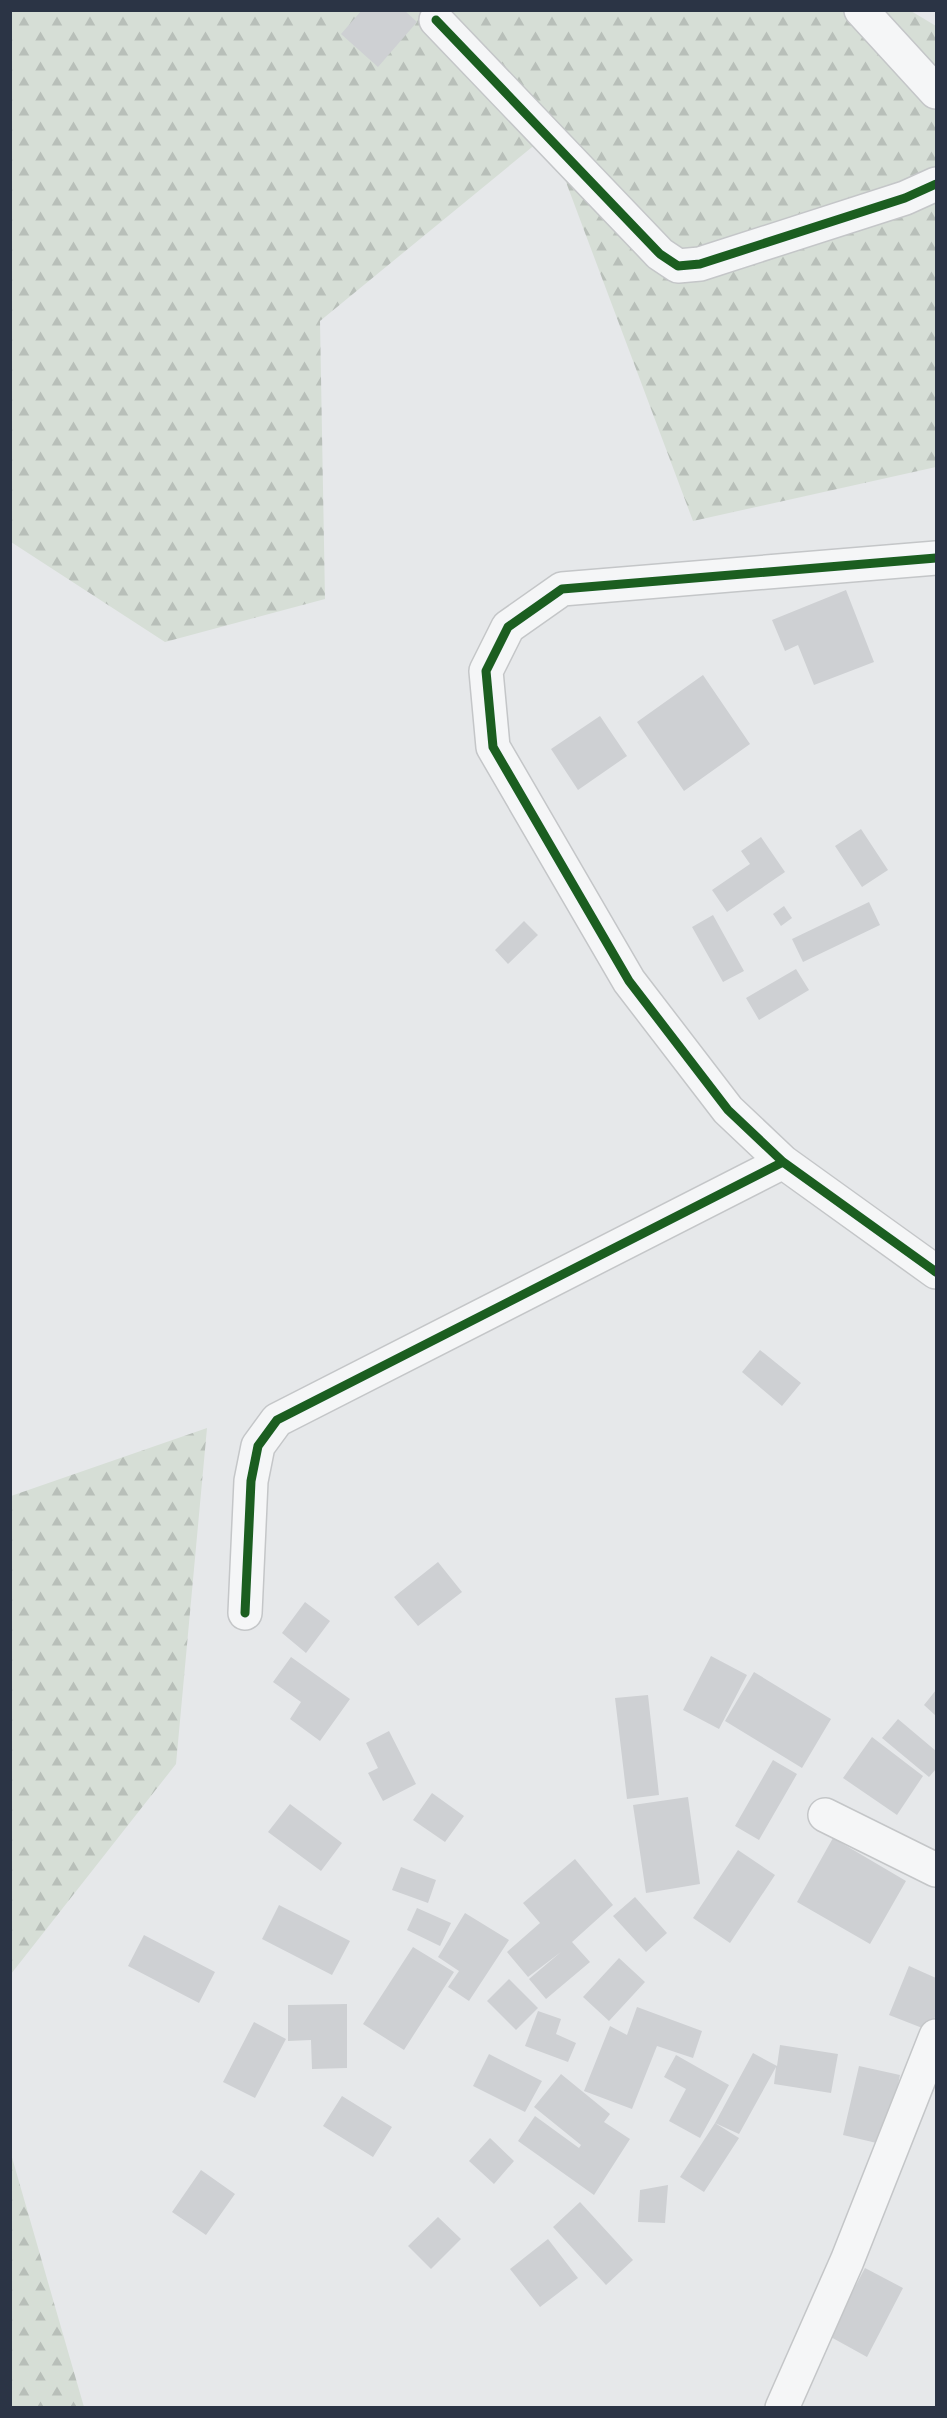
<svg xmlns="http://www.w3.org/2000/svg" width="947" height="2418" viewBox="0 0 947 2418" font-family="'Open Sans',sans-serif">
  <defs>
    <pattern id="forest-firs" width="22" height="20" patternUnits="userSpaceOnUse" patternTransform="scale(1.5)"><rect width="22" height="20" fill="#d6ded6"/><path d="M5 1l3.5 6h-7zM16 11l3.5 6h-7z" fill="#b8bfb9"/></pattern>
  </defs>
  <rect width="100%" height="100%" fill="#e6e8ea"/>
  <path fill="url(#forest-firs)" d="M10,11H911L936,26V467L693,521L548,134L320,321L325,599L165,642L11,542Z
    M207,1428L176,1764L11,1974V1496Z
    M10,2154H11L84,2407H11Z"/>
  <path fill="#ced0d3" d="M362,10H404L417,22L378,67L341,34Z
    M846,590L874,662L814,685L798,645L785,651L772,620Z
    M703,675L750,744L684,791L637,722Z
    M600,716L627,756L578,790L551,749Z
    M861,829L888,870L862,887L835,846Z
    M761,837L785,872L727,912L712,890L750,864L741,851Z
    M869,902L880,925L803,962L792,939Z
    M784,906L792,918L781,926L773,914Z
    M713,915L744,971L723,982L692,927Z
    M524,921L538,935L508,964L495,950Z
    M796,969L809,990L759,1020L746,998Z
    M760,1350L801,1383L782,1406L742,1372Z
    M438,1562L462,1592L418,1626L394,1597Z
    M305,1602L330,1621L306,1653L282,1633Z
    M711,1656L747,1675L719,1729L683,1710Z
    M291,1657L350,1699L320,1741L290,1719L301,1702L273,1682Z
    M754,1672L831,1719L802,1768L725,1721Z
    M936,1690V1716L924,1705Z
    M648,1695L659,1795L627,1799L615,1698Z
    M898,1719L936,1751V1769L929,1777L882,1738Z
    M389,1731L416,1784L383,1801L368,1773L378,1768L366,1743Z
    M872,1737L923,1776L897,1815L843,1778Z
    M773,1760L797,1774L759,1840L735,1826Z
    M432,1793L464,1816L445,1842L413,1820Z
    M688,1797L700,1884L646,1893L633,1805Z
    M290,1804L342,1843L321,1871L268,1832Z
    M833,1838L906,1881L870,1944L797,1902Z
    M738,1850L775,1875L730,1943L693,1918Z
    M575,1859L613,1905L572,1942L590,1962L546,1999L529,1979L561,1952L528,1977L507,1952L540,1923L523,1903Z
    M401,1867L436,1880L428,1903L392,1890Z
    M635,1897L667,1933L646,1952L613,1916Z
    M279,1905L350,1941L332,1975L262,1939Z
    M417,1908L451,1923L440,1946L407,1930Z
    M465,1913L509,1940L469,2001L448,1987L459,1971L438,1957Z
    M144,1935L215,1972L199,2003L128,1966Z
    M413,1947L454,1972L404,2050L363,2024Z
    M619,1958L645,1982L609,2021L583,1997Z
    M909,1966L936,1978V2014L930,2031L889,2015Z
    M509,1979L538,2008L516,2030L487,2001Z
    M347,2004V2068L312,2069L311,2040L288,2041V2005Z
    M637,2007L702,2031L693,2058L657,2046L632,2109L584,2091L610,2026L627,2035Z
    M538,2011L561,2019L556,2034L576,2043L568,2062L525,2046Z
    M254,2022L286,2039L255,2098L223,2082Z
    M780,2045L838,2054L831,2093L774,2084L776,2067L739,2134L715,2123L739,2138L704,2192L680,2177L715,2123L753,2053L777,2066Z
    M489,2054L542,2081L525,2112L473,2086Z
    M676,2055L729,2085L700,2138L669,2121L686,2089L664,2077Z
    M859,2066L900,2075L885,2145L843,2135Z
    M561,2074L610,2114L604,2122L630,2139L594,2195L518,2141L535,2116L579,2148L581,2145L534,2107Z
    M342,2096L392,2127L373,2157L323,2126Z
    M490,2138L514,2161L494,2184L469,2161Z
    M201,2170L235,2194L206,2235L172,2212Z
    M668,2185L665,2223L638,2222L640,2190Z
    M580,2202L633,2260L606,2285L553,2227Z
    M438,2217L461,2239L431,2269L408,2246Z
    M548,2239L578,2278L540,2307L510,2269Z
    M865,2268L903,2288L867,2357L829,2336Z"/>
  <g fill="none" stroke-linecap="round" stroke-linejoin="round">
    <g stroke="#c4c6c8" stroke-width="36">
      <path id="minor" d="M861,10L936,92
        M436,20L660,254L678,266L700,264L905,198L936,184
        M936,558L562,589L508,627L486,671L493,747L629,981L728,1110L783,1162L936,1272
        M245,1613L251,1481L258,1446L277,1420L783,1162
        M825,1815L936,1870
        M782,2408L847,2261L936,2036"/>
    </g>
    <use href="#minor" stroke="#f5f6f7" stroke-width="33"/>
    <g stroke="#f4f6f9" stroke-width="13">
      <path id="cycleway" d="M436,20L660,254L678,266L700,264L905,198L936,184
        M936,558L562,589L508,627L486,671L493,747L629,981L728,1110L783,1162L936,1272
        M245,1613L251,1481L258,1446L277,1420L783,1162"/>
    </g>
    <use href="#cycleway" stroke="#1b5e20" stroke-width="9"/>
  </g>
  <rect width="947" height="2418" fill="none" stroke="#2b3445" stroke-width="24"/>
</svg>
